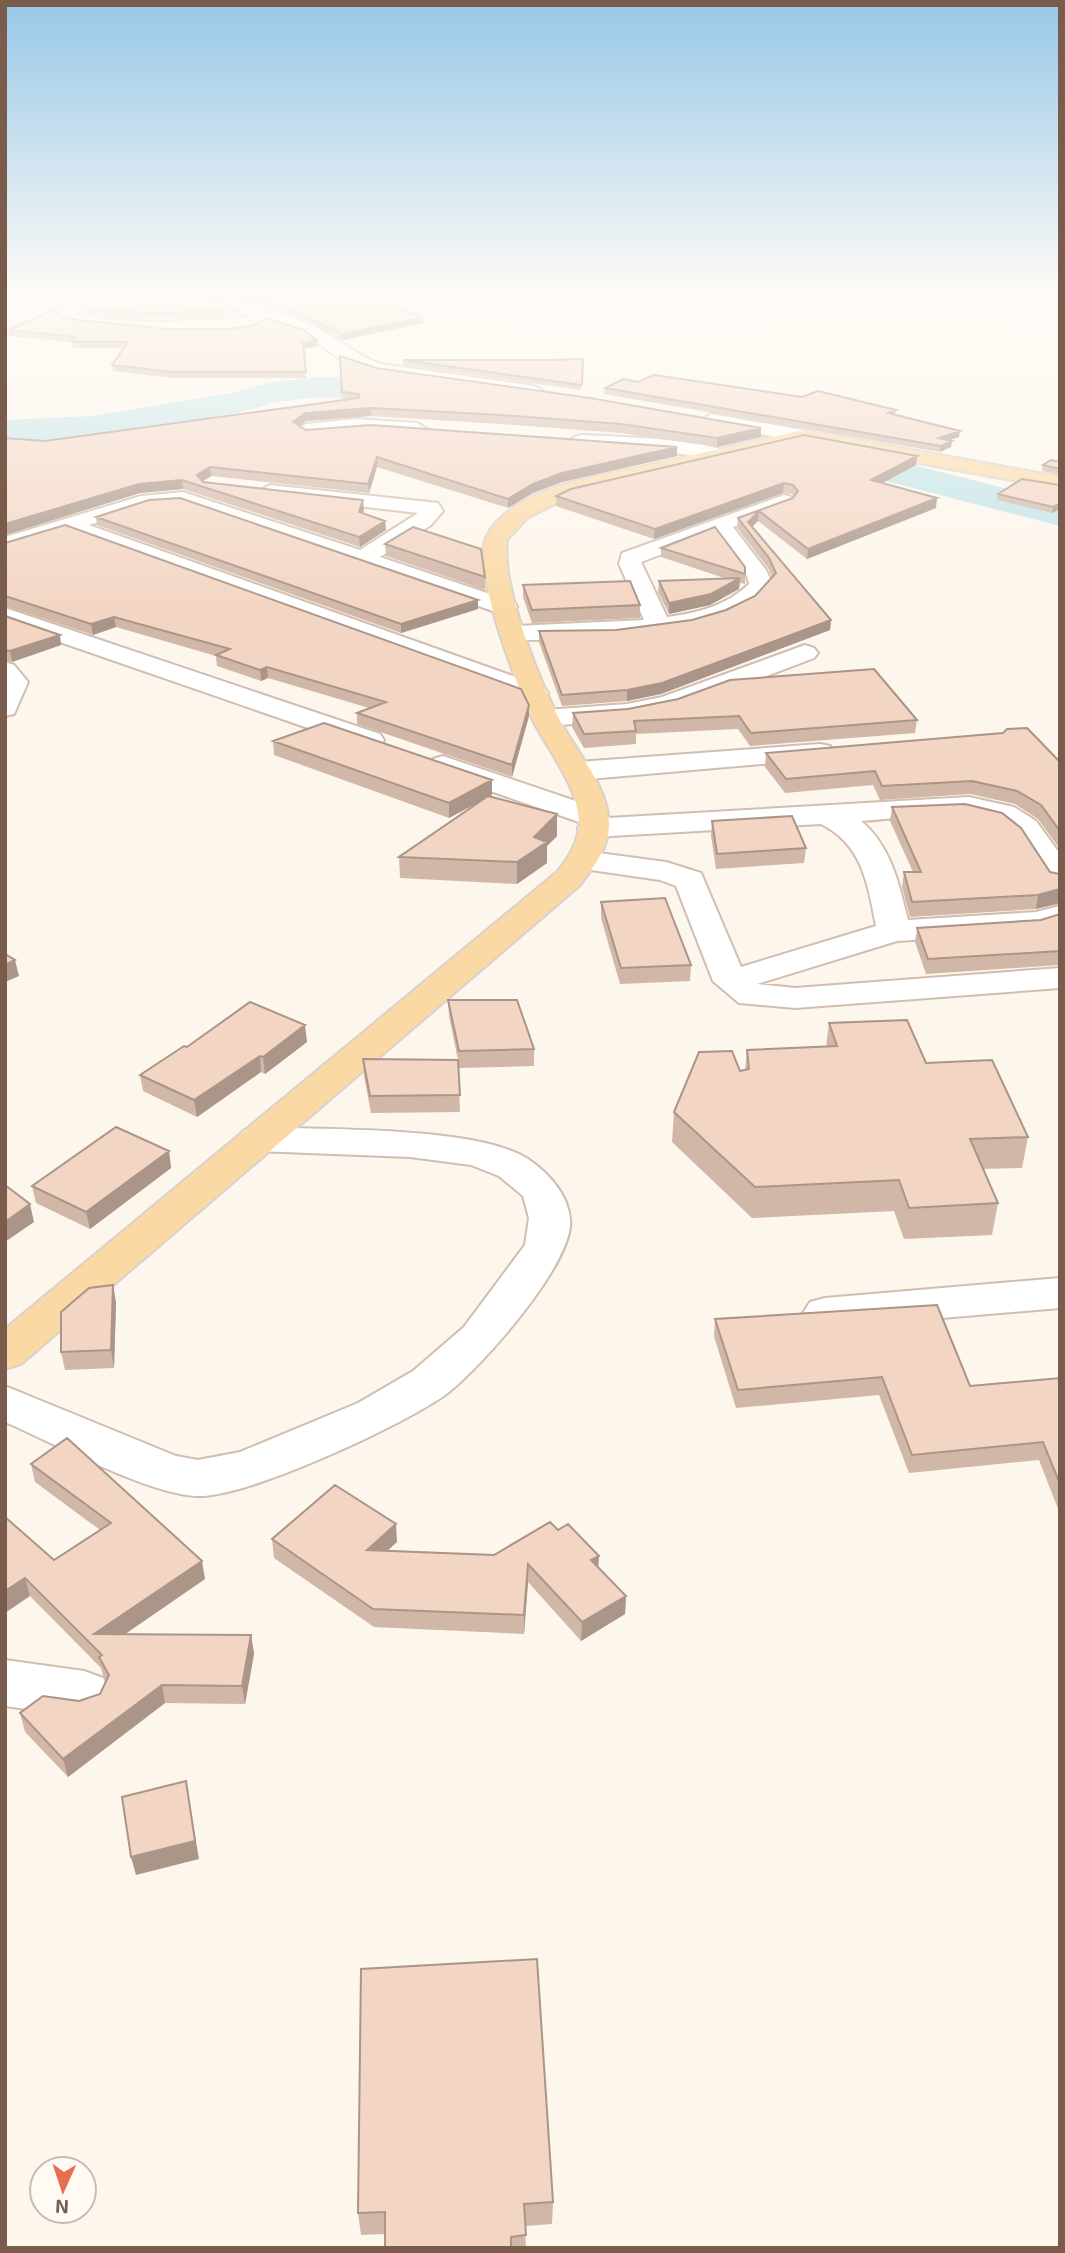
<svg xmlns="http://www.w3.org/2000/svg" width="1065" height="2253" viewBox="0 0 1065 2253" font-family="'Exo 2',sans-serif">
  <rect width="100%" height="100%" fill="#fdf6ec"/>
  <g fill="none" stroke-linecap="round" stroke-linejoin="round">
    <path fill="#bfe3e8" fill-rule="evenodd" d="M317,377L441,382L453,385L458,392L453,399L441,402L317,397L277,402L237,413L92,438L5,442V420L92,416L232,393L273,382Z
      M648,411L889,459L1060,502V526L886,481L636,429L630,422L636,415Z"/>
    <g stroke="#d1beb0" stroke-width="4">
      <path id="minor" d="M85,295H108L83,306L75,314L109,320L161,322L256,318L264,323C245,343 93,328 62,320L59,313C66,303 73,299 85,295Z
        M182,295C218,295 289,311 319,329C341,341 357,355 380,364L534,386L543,391L534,396L371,373L345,363L306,334Z
        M711,414L803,430L813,436L803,442L704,424L702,420Z
        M356,419L417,423L427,429C417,441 372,430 356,431C340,431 307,443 296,430L306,424Z
        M581,435C605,436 716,439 728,454L718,460L662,451L574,445L571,441L574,437Z
        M270,485L438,503L443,511L431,525L380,557L514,602L517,607L514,612H496L181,504L150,506L89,525L544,687L548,693L544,699H526L67,532L5,551V537L141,496L183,492L360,550L418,513L263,495L260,491Z
        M784,495L791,497L795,501L791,505L733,527L766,570L773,585C731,645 583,639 516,640L507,638L504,633L507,628L516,626L644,620L619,564L622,553ZM715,534L747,576L749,584C726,606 698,613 667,617L641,562Z
        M5,608L380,734L384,740L380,746H360L5,623Z
        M805,645L814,648L818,653L814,658L677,710L627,720L546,726L536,724L532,718L536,712L546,710L627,704L662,697Z
        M5,662L14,665L28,682L14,714L5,716Z
        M820,744L830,746L834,752L830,758L578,780L568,777L564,771L568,765L578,762Z
        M443,756L605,811L608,818L969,797L1014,807L1036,821L1060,854V887L1049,885C1038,868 1029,849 1015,835C982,802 903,819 861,821C891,846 899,884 908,920L1036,912L1060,906V926L1037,932L897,941L757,984L795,988L1060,968V988L795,1008L739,1003L713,981L676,886L660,880L584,869L573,867L568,860L573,853L584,851L666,862L701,873L741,967L876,926C868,884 862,844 821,824L593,837L582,834L578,828L582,823L433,771L429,765L433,759Z
        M257,1127C322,1130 477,1126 528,1159C548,1173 567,1193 570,1218C576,1261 480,1369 445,1395C403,1425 247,1498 197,1496C147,1494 54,1443 5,1422V1386L176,1456L198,1460L240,1452L358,1403L413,1371L464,1327L525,1245L529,1218L523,1196L499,1176L471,1165L410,1157L257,1151L243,1147L238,1139L243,1131Z
        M1060,1278V1308L825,1328L810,1324L803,1313L810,1302L825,1298Z
        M5,1660L84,1671L103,1678L111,1694L103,1710L84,1717L5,1706Z"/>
    </g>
    <g stroke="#dad1cd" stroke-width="4">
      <path id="major" d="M803,430L1060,477V489L803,442L570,496L527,518L507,540C501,587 541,686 564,728C581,758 608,788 609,824C609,848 593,868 579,886L21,1364L5,1369V1329L557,872C568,859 578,843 579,825C579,787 551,755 535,724C518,691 474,574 485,541C490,525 507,511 521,503C555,482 598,476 637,468C692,455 748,443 803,430Z"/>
    </g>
    <use href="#minor" fill="#fff" fill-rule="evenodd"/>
    <use href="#major" fill="#fbd9a5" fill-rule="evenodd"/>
  </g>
  <path fill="#d1b7a8" d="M212,295H350L423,317V323L343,340L291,314Z
    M80,306L240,310V316L161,319L109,317L80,312Z
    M61,317L78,320L167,329L317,340V346L303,349L306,378H172L113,371L112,365L124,348H73L72,342L9,336L8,330Z
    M340,356L376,368L761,437L717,447L621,433L500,424L371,416L306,421L300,426L306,430L677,447V456L562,482L533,493L508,508L377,467L369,493L211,476L202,482L364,510L362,513L385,521L386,530L360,547L183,489L140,493L5,535V438L45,441L345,400H343Z
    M583,359L581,390L403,365V360Z
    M638,382L896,410L895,415L959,437L950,440L952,441L951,447L940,452L604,394L605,388Z
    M1060,462V475L1042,471L1043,465Z
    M916,465L882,483L936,508L807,559L758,521L752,527L831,620L830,630L661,694L627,701L562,706L539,642V631L616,630L692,620L726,610L755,596L772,577L768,568L737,528L738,518L794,497L792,494L783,493L654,539L556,506V496Z
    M1060,485V509L1052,513L997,500L998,494Z
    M96,517L478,600V609L401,633L97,525Z
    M5,543L529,705V716L512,777L357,724V713L369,708L268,678L261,681L217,666L216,656L116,627L93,635L5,606Z
    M385,544L485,577V590L386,556Z
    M661,548L745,567V584L740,583L739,589L710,605L669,614L658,592L659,581L727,579L661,557Z
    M523,585L640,605V618L532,623L523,597Z
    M5,616L61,645L12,662L5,660Z
    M628,709L917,720L915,733L750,746L738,729L636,734V744L584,748L572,727L573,713Z
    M273,741L492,780V795L489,797L557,836L547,846V863L517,884L400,878L399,857L483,800L449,818L274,755Z
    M766,753L1060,762V849L1038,819L1015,804L970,794L880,800L873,785L785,793L765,767Z
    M892,807L1050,872L1060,874V904L1036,909L910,917L902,887L904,872H913L890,821Z
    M712,821L806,848L804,863L716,869L711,836Z
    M601,902L691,965L690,981L620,984L601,918Z
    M1060,914V965L926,974L915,942L917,928L1041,920Z
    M448,1000L534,1049V1066L459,1068L458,1062L460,1112L371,1113L364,1076L363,1059L458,1060L449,1016Z
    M829,1023L926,1063L1028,1137L1022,1168L983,1169L998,1203L992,1235L904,1239L894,1211L752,1218L672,1142L674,1112L740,1071L745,1070L747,1050L826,1047Z
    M307,1042L265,1074L261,1072L197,1117L143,1091L140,1075L187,1047Z
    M169,1151L171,1168L90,1229L36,1203L32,1186Z
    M113,1285L116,1303L114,1368L65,1370L61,1352Z
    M715,1319L970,1386L1060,1378V1514L1039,1460L909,1473L879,1395L736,1408L714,1336Z
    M31,1464L205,1579L125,1634L251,1635L254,1654L245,1704L165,1703L68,1777L25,1732L20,1713L79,1701L100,1694L106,1681L103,1675L101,1668L30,1596L5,1517L54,1560L100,1530L35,1482Z
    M272,1539L397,1542L387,1551L598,1567L626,1596L625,1614L581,1641L528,1582L524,1634L374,1627L274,1558Z
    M553,2202L552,2224L525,2226L526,2248H385V2234L361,2235L358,2213Z"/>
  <path fill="#aa9588" d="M423,317V323L343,340L342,334Z
    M317,340V346L303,349V343Z
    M371,408V416L306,421L294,431L293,422L305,413Z
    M761,428V437L717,447V438Z
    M960,431L959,437L938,444L939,438Z
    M952,441L951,447L940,452L941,446Z
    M677,447V456L562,482L533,493L508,508V499L533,484L562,473Z
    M917,456L916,465L870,490L871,480Z
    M377,457V467L369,493L368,484Z
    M210,467L211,476L198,484L197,475Z
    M182,480L183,489L140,493L5,535V524L139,484Z
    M784,483L783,493L654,539L655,529Z
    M937,498L936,508L807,559L808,549Z
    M363,500L364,510L360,522L359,512Z
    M1060,503V509L1052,513L1053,507Z
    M759,511L758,521L747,532L748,522Z
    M385,521L386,530L360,547L359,537Z
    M740,578L739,589L710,605L669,614V603Z
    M478,600V609L401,633V624Z
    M114,617L116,627L93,635L91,624Z
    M831,620L830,630L661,694L627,701V690Z
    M60,635L61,645L12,662L10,651Z
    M267,667L268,678L261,681L260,670Z
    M529,705V716L512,777V765Z
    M492,780V795L449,818V803Z
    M557,814V836L547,846V863L517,884V862L534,837Z
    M1060,889L1059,903L1036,909L1038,895Z
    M15,960L19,976L5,982V965Z
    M305,1025L307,1042L265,1074L263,1057Z
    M260,1056L261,1072L197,1117L194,1100Z
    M169,1151L171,1168L90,1229L86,1212Z
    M30,1204L34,1222L5,1242V1222Z
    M113,1285L116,1303L114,1368L111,1350Z
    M396,1524L397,1542L368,1568L367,1550Z
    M599,1556L598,1574L591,1560Z
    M202,1561L205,1579L99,1652L94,1634Z
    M528,1564V1582L524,1634V1615Z
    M25,1578L30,1596L5,1613V1591Z
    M626,1596L625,1614L581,1641L582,1622Z
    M251,1635L254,1654L245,1704L242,1686Z
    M162,1685L165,1703L68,1777L63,1759Z
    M186,1781L199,1859L136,1875L131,1857Z"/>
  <path fill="#f3d5c3" stroke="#aa9588" stroke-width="2" d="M101,295H197L240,310L160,313L108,311L80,306Z
    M238,295H350L423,317L342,334L290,308Z
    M56,309L61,317L78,320L167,329H228L251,326L266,318L304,330L317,340L303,343L306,372H171L112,365L128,342H72L76,337L8,330Z
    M340,356L376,368L590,398L761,428L717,438L621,424L500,415L371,408L305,413L293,422L306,430L371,425L677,447L562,473L533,484L508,499L377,457L368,484L210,467L197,475L203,482L363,500L359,512L385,521L359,537L182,480L139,484L5,524V438L45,441L359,398V394L342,392Z
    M583,359L582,385L403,360H551Z
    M654,375L802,397L818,391L896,410L888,413L960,431L939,438L952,441L941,446L605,388L624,379L638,382Z
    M804,435L917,456L871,480L937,498L808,549L759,511L748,522L831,620L662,683L627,690L562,695L539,631L616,630L692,620L726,610L755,596L776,573L769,558L738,518L793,498L798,491L793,485L784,483L655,529L556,496L571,489Z
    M1051,460L1060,462V469L1043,465Z
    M1022,479L1060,485V503L1053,507L998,494Z
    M180,498L478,600L401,624L96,517L149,500Z
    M65,525L521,689L529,705L512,765L357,713L386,702L267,667L260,670L216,655L230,649L114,617L91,624L5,596V543Z
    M413,527L481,549L485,577L385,544Z
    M715,527L745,567V574L661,548Z
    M740,578L711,594L669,603L659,581Z
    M630,581L640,605L532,610L523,585Z
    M5,616L60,635L10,651L5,650Z
    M874,669L917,720L751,733L739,716L634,721L636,731L584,734L573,713L628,709L678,699L730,680Z
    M324,723L492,780L449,803L273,741Z
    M1027,728L1060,762V831L1041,805L1017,791L972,781L882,786L875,771L786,779L766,753L1003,733L1007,729Z
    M488,796L557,814L534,837L547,842L517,862L399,857Z
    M965,804L1002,813L1021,828L1050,872L1060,874V889L1038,895L912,902L904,872H921L892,807Z
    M792,816L806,848L717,854L712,821Z
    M665,898L691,965L621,968L601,902Z
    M1060,914V951L928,959L917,928L1041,920Z
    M5,954L15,960L5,965Z
    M448,1000H517L534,1049L459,1051Z
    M250,1002L305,1025L263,1057L260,1056L194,1100L140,1075L184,1046L187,1047Z
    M907,1020L926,1063L992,1060L1028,1137L970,1139L998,1203L909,1208L899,1180L755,1187L674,1112L699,1052L732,1051L740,1071L749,1069L747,1050L837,1046L829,1023Z
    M363,1059L458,1060L460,1095L370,1096Z
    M116,1127L169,1151L86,1212L32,1186Z
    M5,1185L30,1204L5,1222Z
    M113,1285L111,1350L61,1352V1312L89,1288Z
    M937,1305L970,1386L1060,1378V1484L1043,1442L912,1455L882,1377L738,1390L715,1319Z
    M67,1438L202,1561L94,1634L251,1635L242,1686L162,1685L63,1759L20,1713L43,1696L79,1701L100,1694L109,1675L99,1657L102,1655L25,1578L5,1591V1517L54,1560L111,1523L31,1464Z
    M335,1485L396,1524L367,1550L494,1555L550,1522L558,1530L568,1524L599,1556L591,1560L626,1596L582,1622L528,1564L524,1615L373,1609L272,1539Z
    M186,1781L195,1841L131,1857L122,1797Z
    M537,1959L553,2202L524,2204L526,2235L511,2237V2248H385V2212L358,2213L361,1969Z"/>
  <linearGradient id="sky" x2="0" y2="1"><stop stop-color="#97c7e8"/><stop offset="0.48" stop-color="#fefbf6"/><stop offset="1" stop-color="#fefbf6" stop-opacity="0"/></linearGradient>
  <rect width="1065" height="611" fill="url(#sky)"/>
  <rect width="1065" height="2253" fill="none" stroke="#7a5c4d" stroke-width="14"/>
  <g transform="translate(63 2190) rotate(183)"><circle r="33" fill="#fffaf3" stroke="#cabbb1" stroke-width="2"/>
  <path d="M0-5L12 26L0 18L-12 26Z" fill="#e76f51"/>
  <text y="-10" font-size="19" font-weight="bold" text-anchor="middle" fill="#7a5c4d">N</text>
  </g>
</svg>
